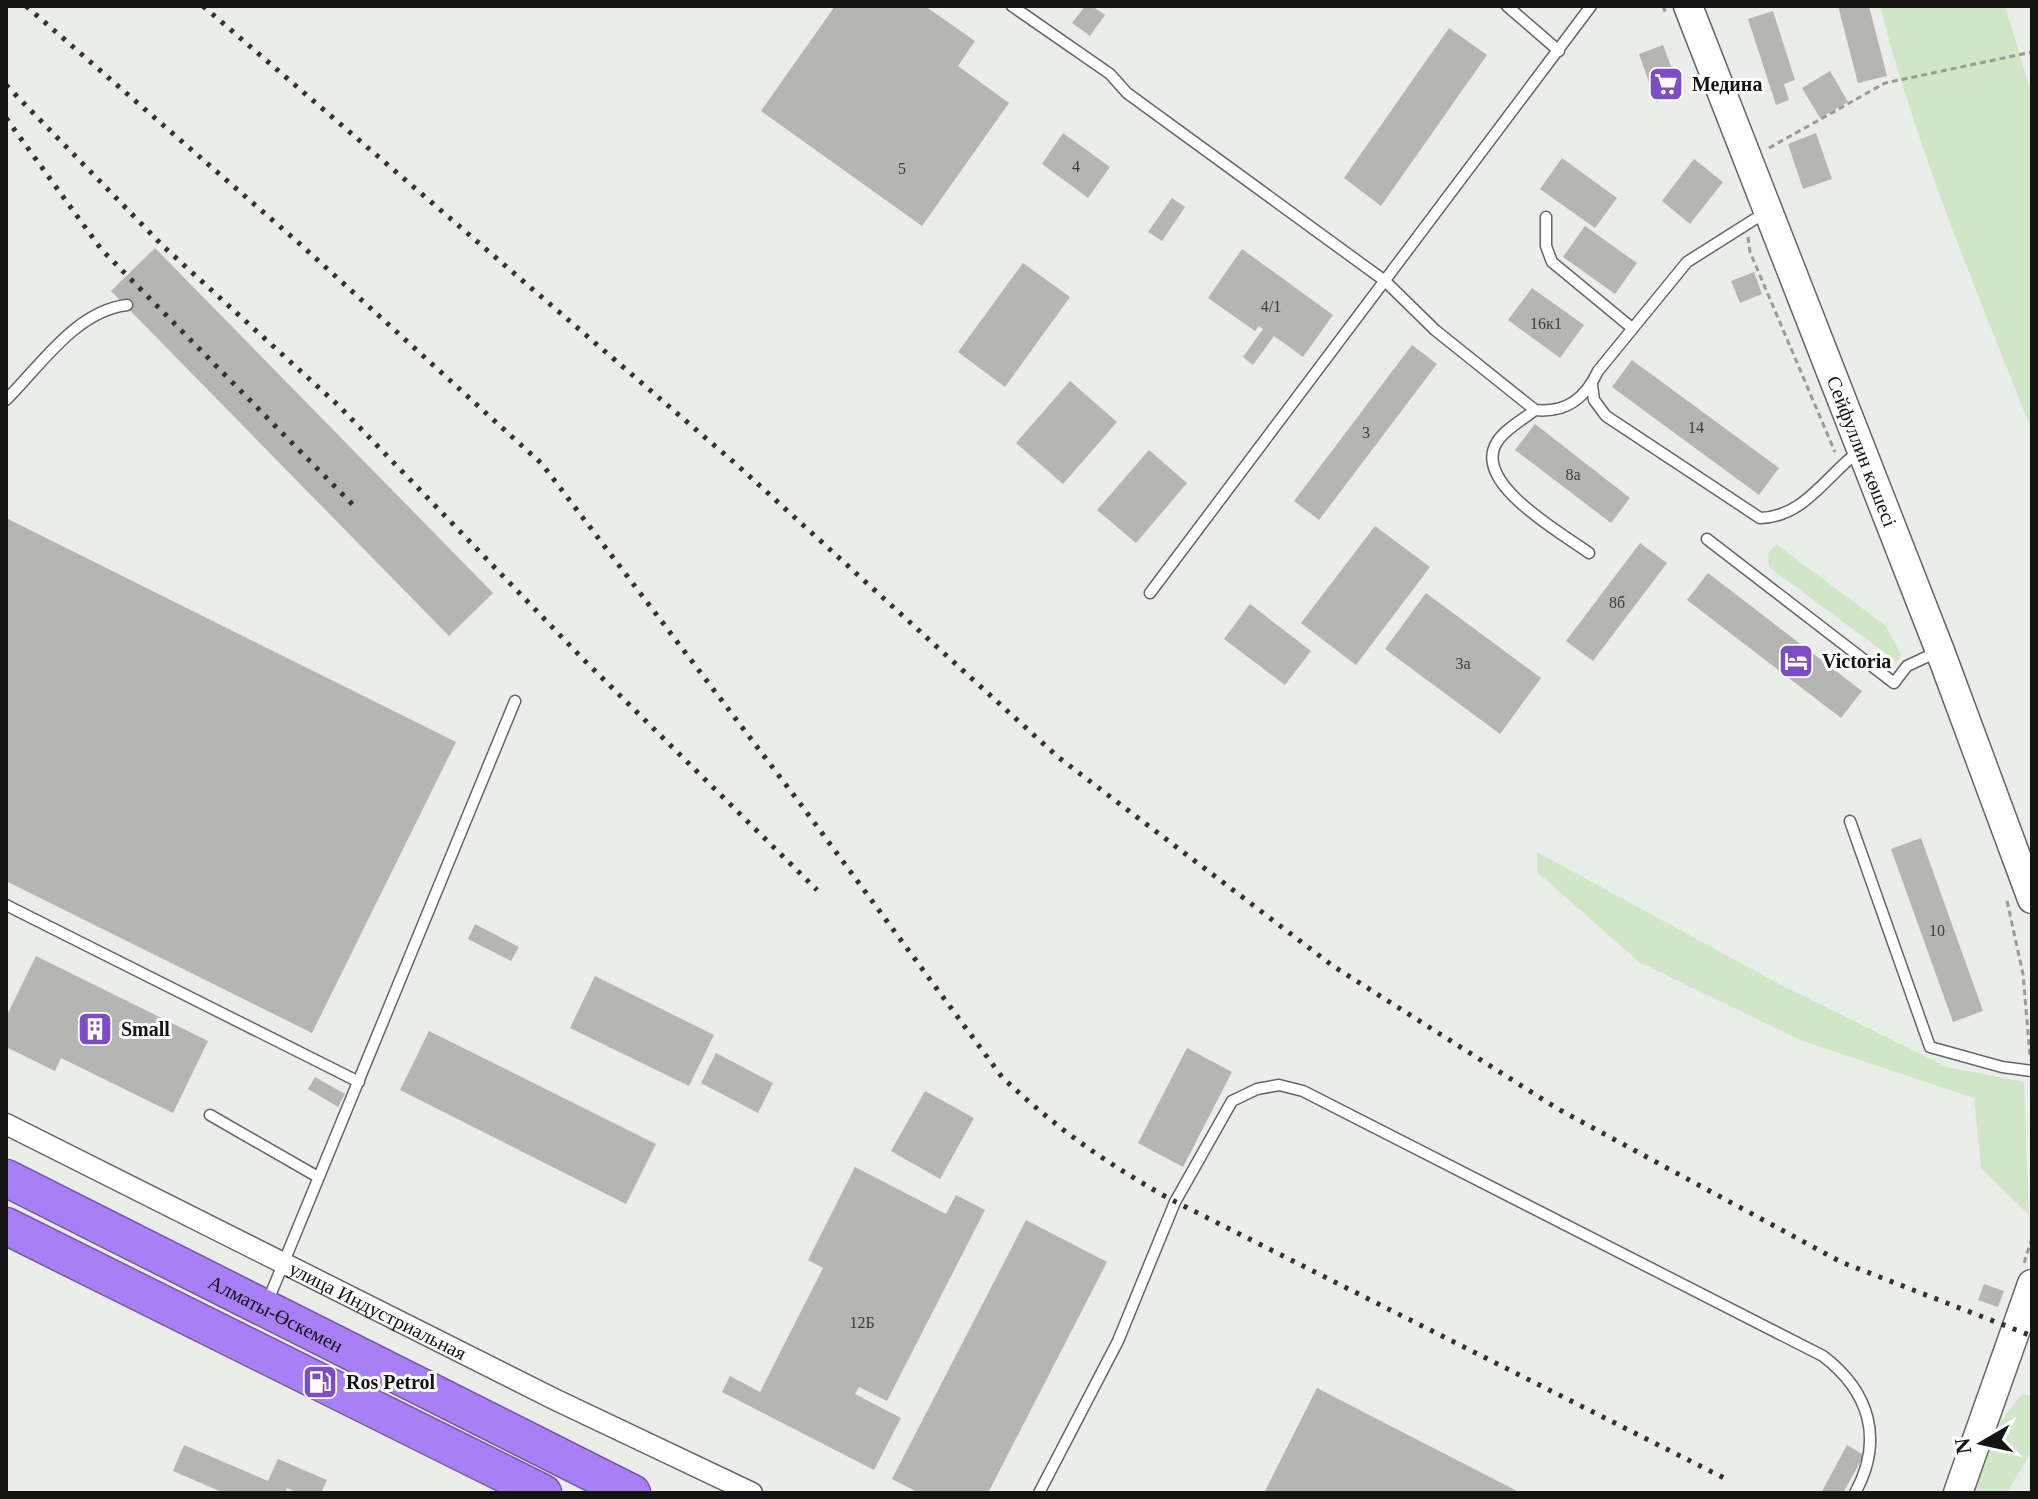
<svg xmlns="http://www.w3.org/2000/svg" width="2038" height="1499" viewBox="0 0 2038 1499" font-family="Georgia,serif">
  <rect width="100%" height="100%" fill="#ebedea"/>
  <path fill="#d1e6c7" d="M1880,6H2005L2032,95V431C1977,292 1917,151 1880,6Z
    M1776,544L1886,626L1901,655L1897,662L1769,567L1768,553Z
    M1537,852L1781,985L1947,1067L2024,1082L2029,1215L1981,1168L1974,1098L1800,1040L1639,962L1537,872Z
    M2021,1395H2032V1451L2007,1493H1969L1988,1439Z"/>
  <path fill="#b5b6b4" d="M835,6H925L975,41L958,66L1009,103L922,226L761,111Z
    M1085,6H1092L1105,15L1090,36L1072,23Z
    M1838,6H1869L1887,76L1858,83Z
    M1773,11L1795,80L1784,84L1789,100L1776,105L1748,19Z
    M1449,28L1487,55L1381,206L1344,178Z
    M1663,45L1681,93L1656,102L1639,54Z
    M1830,71L1848,102L1820,118L1802,88Z
    M1063,133L1110,167L1088,198L1042,164Z
    M1816,133L1832,179L1803,189L1788,144Z
    M1562,158L1617,198L1595,228L1540,189Z
    M1694,159L1723,182L1690,224L1662,201Z
    M1172,198L1185,207L1162,241L1148,232Z
    M1585,226L1637,263L1615,294L1563,257Z
    M155,248L493,593L449,636L111,291Z
    M1242,249L1333,315L1303,357L1274,336L1253,365L1243,357L1263,329L1259,326L1255,331L1208,298Z
    M1023,263L1070,297L1005,387L958,352Z
    M1754,272L1762,294L1740,303L1731,281Z
    M1532,288L1584,325L1560,358L1508,320Z
    M1412,345L1437,364L1319,520L1294,501Z
    M1632,360L1779,468L1759,495L1612,387Z
    M1070,381L1117,422L1063,484L1016,443Z
    M1535,424L1630,498L1611,523L1515,450Z
    M1149,450L1187,483L1136,543L1097,510Z
    M6,518L456,742L312,1033L6,881Z
    M1375,526L1430,567L1356,665L1301,623Z
    M1640,543L1667,563L1593,661L1566,641Z
    M1708,573L1862,691L1841,718L1687,600Z
    M1426,593L1541,678L1500,734L1385,649Z
    M1250,604L1311,651L1285,685L1224,639Z
    M1921,838L1983,1011L1953,1022L1891,849Z
    M475,924L519,947L511,961L468,939Z
    M36,956L208,1041L173,1113L61,1058L55,1071L6,1047V1017Z
    M595,976L714,1035L689,1086L570,1028Z
    M429,1031L656,1144L626,1204L400,1090Z
    M1187,1048L1232,1072L1183,1167L1138,1143Z
    M716,1053L773,1083L758,1113L701,1083Z
    M315,1077L345,1094L338,1107L308,1089Z
    M925,1091L974,1118L940,1179L891,1151Z
    M855,1167L946,1214L956,1195L985,1210L887,1401L859,1387L855,1394L901,1418L874,1470L722,1392L730,1376L760,1392L823,1268L808,1260Z
    M1026,1220L1107,1262L988,1493H919L892,1479Z
    M1984,1284L2004,1291L1998,1307L1978,1300Z
    M1317,1388L1377,1419L1521,1493H1264Z
    M184,1445L268,1481L278,1459L327,1480L321,1493H298L287,1488L285,1493H224L173,1471Z
    M1847,1445L1864,1455L1843,1493H1821Z"/>
  <g fill="none" stroke-linecap="round" stroke-linejoin="round">
    <g stroke="#666765" stroke-width="13">
      <path id="lane" d="M1012,6L1110,74L1127,93L1385,281L1435,330L1535,410C1566,413 1585,399 1598,371L1687,262L1766,212
        M1507,6L1559,51
        M1546,217V246L1552,262L1632,328
        M1592,385L1594,400L1606,416L1760,518C1804,517 1826,476 1858,452
        M6,400C41,365 76,311 127,305
        M1535,410C1524,419 1505,429 1497,442C1471,483 1562,533 1589,553
        M1707,539L1894,683L1907,666L1937,652
        M1150,593L1591,6
        M1850,821L1930,1047L2002,1067L2032,1071
        M6,905L359,1082
        M210,1115L318,1177
        M267,1303L515,701
        M1039,1493L1118,1341L1175,1202L1232,1101L1257,1089L1279,1085L1303,1091L1823,1356C1870,1392 1884,1440 1855,1493"/>
    </g>
    <g stroke="#666765" stroke-width="23">
      <g id="street">
        <path id="s1" d="M6,1124L554,1399L752,1493"/>
      </g>
    </g>
    <g stroke="#666765" stroke-width="31">
      <g id="secondary">
        <path id="s2" d="M1688,6L1940,651L2032,899"/>
        <path d="M1958,1493L2032,1284"/>
      </g>
    </g>
    <g stroke="#7459a6" stroke-width="39">
      <g id="highway">
        <path id="s3" d="M6,1178L632,1493"/>
        <path d="M6,1226L543,1493"/>
      </g>
    </g>
    <path stroke="#9a9b99" stroke-width="3" stroke-dasharray="6 4" stroke-linecap="butt" d="M1663,6L1666,14
      M1769,148L1885,83L2032,52
      M1748,237L1750,252L1835,452
      M2007,901L2023,974L2030,1056
      M2024,1263L2032,1238"/>
    <use href="#lane" stroke="#fff" stroke-width="10"/>
    <use href="#street" stroke="#fff" stroke-width="20"/>
    <use href="#secondary" stroke="#fff" stroke-width="28"/>
    <use href="#highway" stroke="#a97ff5" stroke-width="36"/>
    <path stroke="#333332" stroke-width="5" stroke-dasharray="4 8" stroke-linecap="butt" d="M26,6L300,244L542,464L802,806L1002,1077C1057,1129 1103,1161 1168,1198L1728,1480
      M203,6L736,464L1058,757L1333,966L1558,1109L1841,1262L2032,1336
      M6,85L164,247L339,406L583,659L817,890
      M6,118L101,249L358,510"/>
  </g>
  <defs>
    <g id="supermarket-square" transform="scale(1.8)"><rect x="-9" y="-9" width="18" height="18" rx="4" fill="#7d4dc5" stroke="#fff"/><path d="M-6-5.5h2.5l.6 2H6L4.5 2H-2.5L-4.4-4H-6ZM-1.5 3.2a1.3 1.3 0 1 0 .1 0ZM3 3.2a1.3 1.3 0 1 0 .1 0Z" fill="#fff"/></g>
    <g id="hotel-square" transform="scale(1.8)"><rect x="-9" y="-9" width="18" height="18" rx="4" fill="#7d4dc5" stroke="#fff"/><path d="M-6-4.5h1.5V1H6V5H4.5V3h-9V5H-6ZM-4 0a1.8 1.8 0 1 1 3.6 0ZM.5 0V-2.5h3Q6-2.5 6 0Z" fill="#fff"/></g>
    <g id="building-square" transform="scale(1.8)"><rect x="-9" y="-9" width="18" height="18" rx="4" fill="#7d4dc5" stroke="#fff"/><path d="M-4-6H4V6H1V3H-1V6H-4ZM-2.5-4.3h1.7v1.8h-1.7ZM.8-4.3h1.7v1.8H.8ZM-2.5-1h1.7V.8h-1.7ZM.8-1h1.7V.8H.8Z" fill="#fff"/></g>
    <g id="fuel-square" transform="scale(1.8)"><rect x="-9" y="-9" width="18" height="18" rx="4" fill="#7d4dc5" stroke="#fff"/><path d="M-5.5-6h7V0h2V4h1.3V-2.5L3-4.5l.8-.8L6-3V5H2.5V1h-1V6h-7ZM-4.2-4.7v3.2H.2V-4.7Z" fill="#fff"/></g>
  </defs>
  <g fill-rule="evenodd">
    <use href="#supermarket-square" x="1666" y="84"/>
    <use href="#hotel-square" x="1796" y="661"/>
    <use href="#building-square" x="95" y="1029"/>
    <use href="#fuel-square" x="320" y="1382"/>
  </g>
  <g text-anchor="middle" stroke-width="6" stroke-linejoin="round" paint-order="stroke">
    <g font-size="16" fill="#3c3c3a">
      <text x="1076" y="172">4</text>
      <text x="902" y="174">5</text>
      <text x="1271" y="312">4/1</text>
      <text x="1546" y="329">16к1</text>
      <text x="1696" y="433">14</text>
      <text x="1366" y="438">3</text>
      <text x="1573" y="480">8а</text>
      <text x="1617" y="608">8б</text>
      <text x="1463" y="669">3а</text>
      <text x="1937" y="936">10</text>
      <text x="862" y="1328">12Б</text>
    </g>
    <g font-size="20" font-weight="bold" fill="#131312" stroke="#fff" text-anchor="start">
      <text x="1692" y="91">Медина</text>
      <text x="1822" y="668">Victoria</text>
      <text x="121" y="1036">Small</text>
      <text x="346" y="1389">Ros Petrol</text>
    </g>
    <g font-size="20" fill="#131312" stroke="#fff">
      <text dy="7" stroke="none"><textPath href="#s2" startOffset="478">Сейфуллин көшесі</textPath></text>
      <text dy="7" stroke="none"><textPath href="#s1" startOffset="416">улица Индустриальная</textPath></text>
      <text dy="7" stroke="none"><textPath href="#s3" startOffset="302">Алматы-Өскемен</textPath></text>
    </g>
  </g>
  <rect width="2038" height="1499" fill="none" stroke="#131312" stroke-width="16"/>
  <g transform="translate(1982 1443) rotate(261)" stroke="#ffffff" stroke-width="6" paint-order="stroke">
  <path d="M0-6L14 30L0 20L-14 30Z" fill="#131312"/>
  <text y="-12" font-size="22" font-weight="bold" text-anchor="middle" fill="#131312">N</text>
  </g>
</svg>
